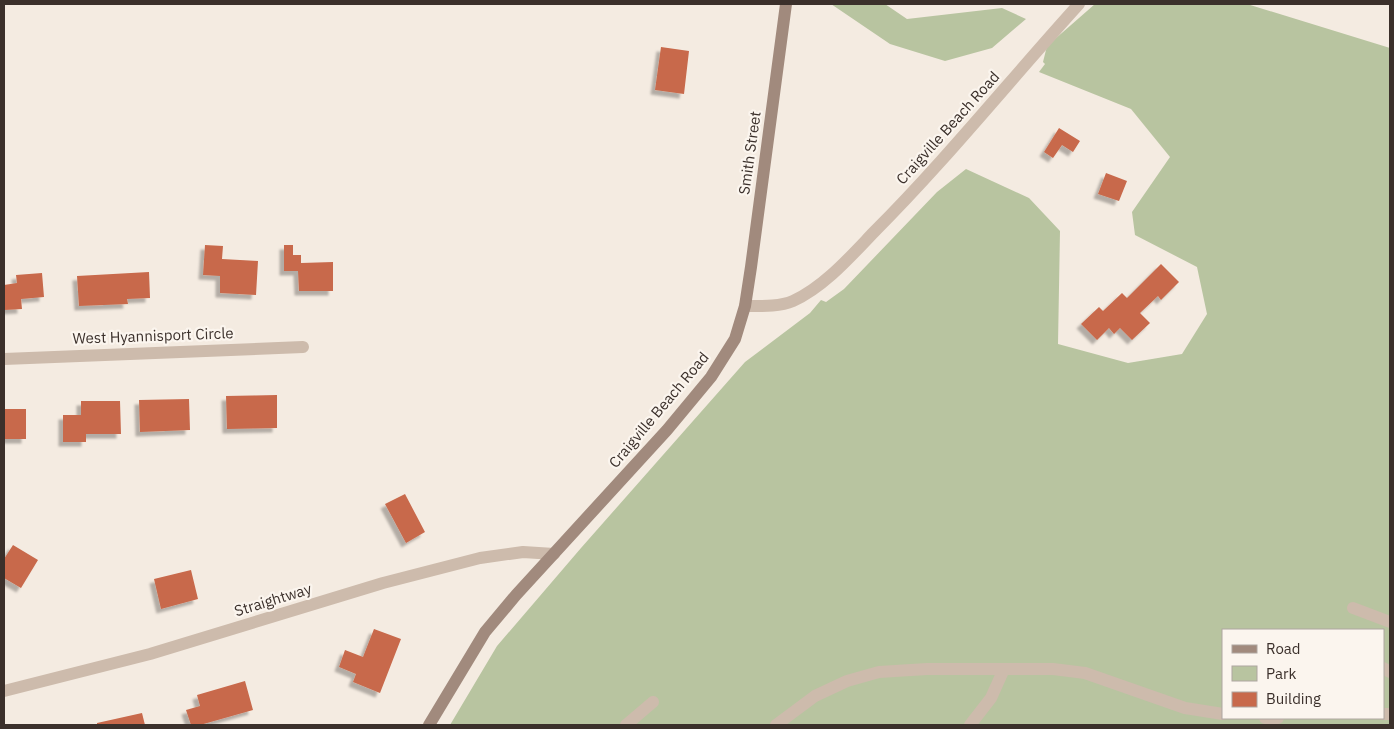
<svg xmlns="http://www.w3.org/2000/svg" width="1394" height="729" viewBox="0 0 1394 729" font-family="'IBM Plex Sans',sans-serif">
  <defs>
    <filter id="shadow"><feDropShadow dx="-4.5" dy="4.5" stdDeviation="1" flood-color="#0004"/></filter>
  </defs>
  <rect width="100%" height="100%" fill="#f4ebe1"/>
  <path fill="#b8c4a0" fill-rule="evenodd" d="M831,4H885L907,19L1002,8L1026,19L992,48L945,61L890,44Z
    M1095,4H1247L1390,48V725H450L497,646L581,548L745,362L810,313L821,300L826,302L844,289L937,192L966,169L1029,198L1060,231L1058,344L1128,363L1182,354L1207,314L1197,267L1135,235L1132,212L1170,157L1131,109L1039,72L1045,64L1043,62L1047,46ZM1223,630H1383V718H1223Z"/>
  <path fill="#c8694b" filter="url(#shadow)" d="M661,47L689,51L684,94L655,90Z
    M1059,128L1080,141L1073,152L1062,145L1053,158L1044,152Z
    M1106,173L1127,181L1119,201L1098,194Z
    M205,245L223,246L222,259L258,261L256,295L220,293V276L203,275Z
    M284,245H293V255H301V263L333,262V291H299L298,271H284Z
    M1161,264L1179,282L1161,300L1158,296L1140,313L1150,323L1132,340L1120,328L1114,334L1109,328L1097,340L1081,324L1099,307L1103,311L1122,293L1127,298Z
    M149,272L150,298L127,299L128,304L79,306L77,276Z
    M42,273L44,297L21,299L22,309L4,310V285L17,283L16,275Z
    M277,395V428L227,429L226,396Z
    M189,399L190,430L140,432L139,400Z
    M81,401H120L121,434H86V442H63V415H81Z
    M4,409H26V439H4Z
    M405,494L425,532L406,543L385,504Z
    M13,545L38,560L21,588L4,578V559Z
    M191,570L198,599L161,609L154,579Z
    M374,629L401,639L380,693L353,682L356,674L339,667L345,650L363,657Z
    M245,681L253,710L200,725H191L186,710L200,706L197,695Z
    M142,713L145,725H97V723Z"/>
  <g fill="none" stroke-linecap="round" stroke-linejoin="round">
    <path stroke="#cdbbac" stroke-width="12" d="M1353,608L1390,622
      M1383,668L1390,672
      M1383,714H1390
      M1265,718H1278
      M626,725L653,702
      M776,725L815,696L847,681L879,672L927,669H1053L1085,673L1185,708L1223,714
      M970,725L991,698L1004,669"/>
    <path stroke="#cdbbac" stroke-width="12" d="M745,306C760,306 779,307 793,301C824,287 851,256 874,232C946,160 1010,80 1079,4
      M4,359L303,347"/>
    <path stroke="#cdbbac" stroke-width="12" d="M4,691L150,654L383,583L480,558L523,552L554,554"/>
    <path stroke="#a18a7d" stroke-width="12" d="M429,725L485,632L516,595L667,430L711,377L735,339L745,306L751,267L786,4"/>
  </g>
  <g text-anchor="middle" stroke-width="4.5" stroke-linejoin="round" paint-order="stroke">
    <g font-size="15" fill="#3b302b" stroke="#fbf5ee">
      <text transform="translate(948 128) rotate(-48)" y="5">Craigville Beach Road</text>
      <text transform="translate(750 153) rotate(-82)" y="5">Smith Street</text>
      <text transform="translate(153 336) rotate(-2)" y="5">West Hyannisport Circle</text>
      <text transform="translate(659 410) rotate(-50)" y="5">Craigville Beach Road</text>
      <text transform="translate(273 600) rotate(-17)" y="5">Straightway</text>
    </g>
  </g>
  <rect width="1394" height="729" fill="none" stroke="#3b302b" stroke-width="10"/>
  <rect x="1222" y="629" width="162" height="90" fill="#fbf5ee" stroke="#aea6a0"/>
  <rect x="1232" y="645" width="25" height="8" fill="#a18a7d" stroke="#aea6a0"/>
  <text x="1266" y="654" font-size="15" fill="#3b302b">Road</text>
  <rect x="1232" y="666" width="25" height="15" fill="#b8c4a0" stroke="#aea6a0"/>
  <text x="1266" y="679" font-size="15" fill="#3b302b">Park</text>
  <rect x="1232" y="692" width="25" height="15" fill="#c8694b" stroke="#aea6a0"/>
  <text x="1266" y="704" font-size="15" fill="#3b302b">Building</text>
</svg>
